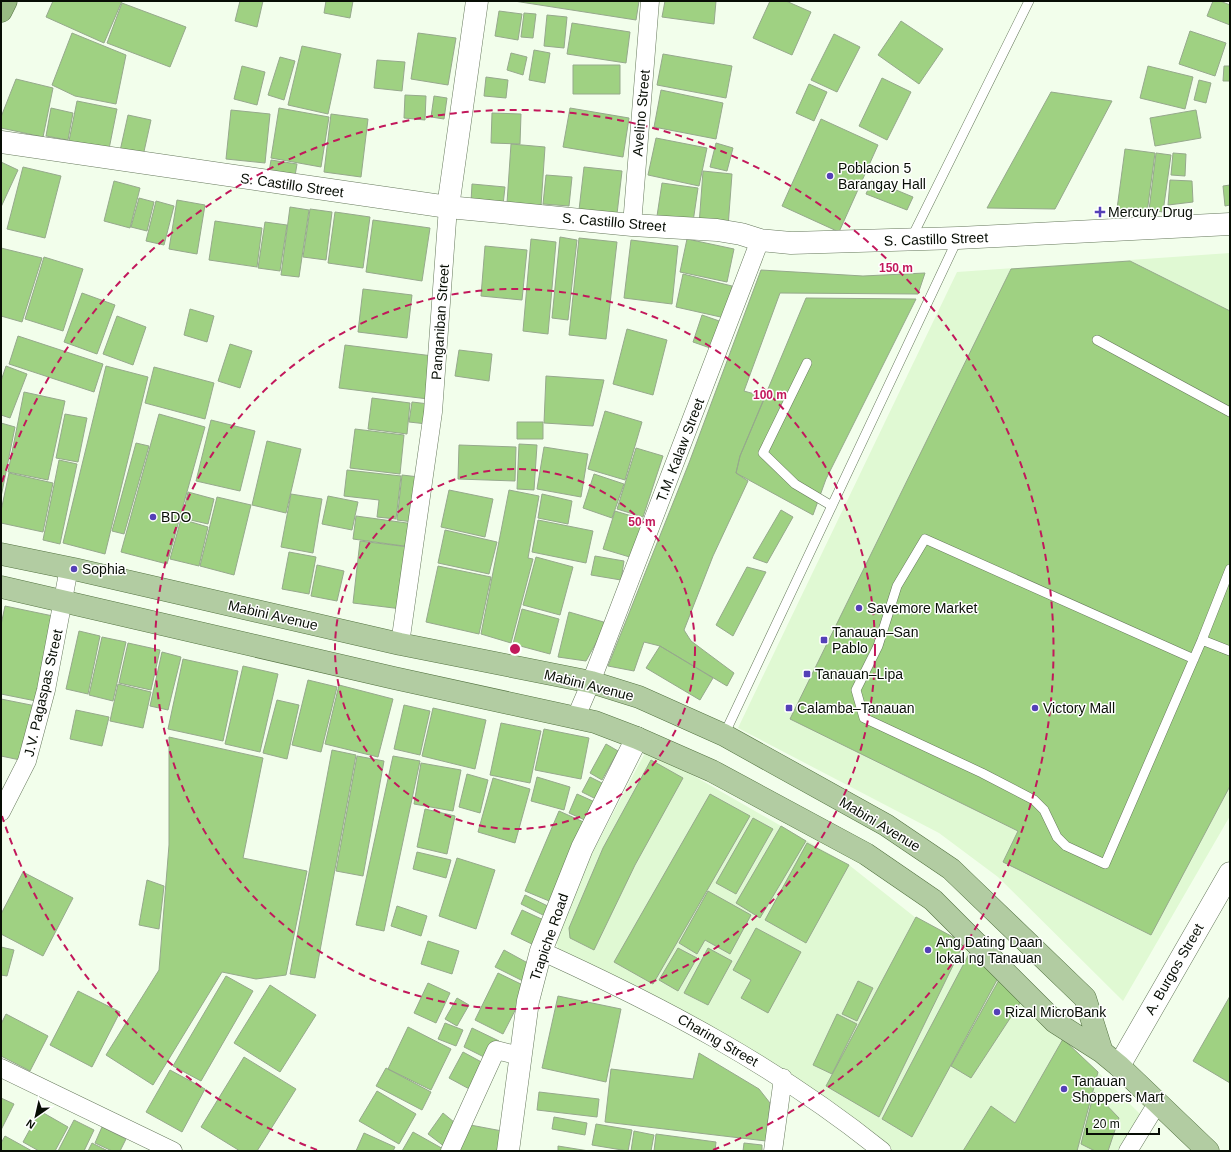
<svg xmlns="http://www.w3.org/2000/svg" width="1231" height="1152" viewBox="0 0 1231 1152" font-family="Helvetica,sans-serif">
  <rect width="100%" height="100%" fill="#f2feeb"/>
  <path fill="#e0f9d3" d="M1230,253V816L1123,1001L998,877L939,833L738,728L957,272Z
    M647,749L849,865L916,918L960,941L1098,1072L1147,1121L1128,1151H880L818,1104L561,960L556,940L586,865Z"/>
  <path fill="#9fd182" stroke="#96a98c" d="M53,1H122L104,43L46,17Z
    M240,1H263L257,27L235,21Z
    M326,1H353L350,18L324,13Z
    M514,1H639L636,20Z
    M665,1H716L714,24L662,17Z
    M770,1H786L811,12L792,55L753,38Z
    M1213,1H1220L1230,5V25L1207,16Z
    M122,3L186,27L170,67L107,43Z
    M499,11L522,14L518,40L495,36Z
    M524,13L536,14L533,38L521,37Z
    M547,15L567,17L564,48L544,46Z
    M901,21L943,49L919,84L878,55Z
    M572,23L630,32L626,63L567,54Z
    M1190,31L1226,43L1215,76L1179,64Z
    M72,33L126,55L116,104L75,96L52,85Z
    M418,33L456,38L448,85L411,79Z
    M834,34L860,47L837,92L811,80Z
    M302,46L341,54L328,114L288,105Z
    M534,50L550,53L545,83L529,80Z
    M511,53L527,57L523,75L507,70Z
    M663,54L732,66L726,98L657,85Z
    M280,57L295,61L284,100L268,95Z
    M377,60L405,62L402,91L374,88Z
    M573,65H620V94H573Z
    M242,66L265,72L257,105L234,99Z
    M1148,66L1193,77L1185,109L1140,98Z
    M1224,66H1230V81H1223Z
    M486,77L508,80L506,98L484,96Z
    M882,78L911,92L887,140L859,126Z
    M16,79L53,88L43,137L1,128V117Z
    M1199,80L1211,83L1206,103L1194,100Z
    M809,84L827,92L814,121L796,113Z
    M661,90L723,103L716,139L654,127Z
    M1051,92L1112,101L1055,209L987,208Z
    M405,95L426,96L425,120L404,118Z
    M434,96L447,98L444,119L431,117Z
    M77,101L117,109L108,154L68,146Z
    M51,108L73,113L68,140L46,136Z
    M279,108L329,117L321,167L271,158Z
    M570,108L629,118L623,157L563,147Z
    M231,110L270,114L265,163L226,159Z
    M1196,110L1201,138L1155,146L1150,118Z
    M492,113L521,114L520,144L491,143Z
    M331,114L368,119L361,177L324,172Z
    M128,115L151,120L143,156L120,151Z
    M821,119L878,145L839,232L782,206Z
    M656,138L707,148L699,186L648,175Z
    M716,143L733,148L727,171L710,167Z
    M511,144L545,147L541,206L507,203Z
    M1125,149L1155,153L1147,213L1117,209Z
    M1156,153L1171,155L1163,212L1149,210Z
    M1173,153L1186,154L1185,176L1171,175Z
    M271,160L297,164L294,182L268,178Z
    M1,162L18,170L1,207Z
    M23,167L61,176L45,238L7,229Z
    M584,167L622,171L617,214L579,210Z
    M703,171L732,174L728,227L699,225Z
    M546,175L572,177L569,206L543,204Z
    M872,180L913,197L907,210L866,194Z
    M1170,180L1192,181L1193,202L1168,205Z
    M114,181L140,188L130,228L104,221Z
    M662,183L698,188L693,222L657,216Z
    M472,184L505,187L503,205L471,202Z
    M1230,185V205L1225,206L1223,186Z
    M139,198L154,202L147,231L131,227Z
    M177,200L205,205L197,254L169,249Z
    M156,201L174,206L164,245L146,241Z
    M290,207L309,210L299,277L281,275Z
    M310,209L332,212L326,260L303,257Z
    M335,212L370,217L363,268L328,263Z
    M373,220L430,228L422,281L366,272Z
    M215,221L262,228L257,267L209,260Z
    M265,222L287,225L280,271L258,268Z
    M560,237L577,240L568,320L552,318Z
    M579,238L617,242L606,339L569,335Z
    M531,239L556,242L548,334L523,331Z
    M687,239L734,249L727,282L680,272Z
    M631,240L678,246L672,304L624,298Z
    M485,246L527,250L522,300L481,296Z
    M1,248L42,258L22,322L1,316Z
    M44,257L83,269L63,331L25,319Z
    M1130,261L1230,311V786L1151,935L1003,862L1018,831L790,719L1011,269Z
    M761,270L863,276L925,273L918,294L780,293L744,391L765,397L740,456L736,473L748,481L713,556L684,630L691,641L734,673L727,686L660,646L644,642L634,671L608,666L689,463Z
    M683,274L732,286L725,318L676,307Z
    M363,289L412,295L407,338L358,332Z
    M82,293L115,305L97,354L64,342Z
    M806,298L916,299L826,479L813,515L736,473L740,456Z
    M190,309L214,316L207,342L184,335Z
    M702,315L725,323L716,350L693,342Z
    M117,316L146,327L133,365L103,354Z
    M627,329L667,340L653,395L613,384Z
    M18,336L103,364L94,392L9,364Z
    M230,344L252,351L240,388L218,381Z
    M345,345L433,356L428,399L339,388Z
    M459,350L492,354L489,381L455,376Z
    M6,366L27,374L10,418L1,415V381Z
    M106,366L148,377L105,554L63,543Z
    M154,367L214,383L205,419L145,403Z
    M546,376L604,380L593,426L544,423Z
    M24,392L65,401L48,480L8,472Z
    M372,398L410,403L407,434L368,429Z
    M412,402L429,404L427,424L409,422Z
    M605,411L642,422L625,480L588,469Z
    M65,414L87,418L78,462L56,458Z
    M159,414L205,427L167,564L121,552Z
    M211,420L255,431L240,491L196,481Z
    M517,422H543V439H517Z
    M1,423L15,427L1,497Z
    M355,429L404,435L400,474L350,468Z
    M267,441L301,449L286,513L252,505Z
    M136,443L149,446L124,534L112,531Z
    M519,444L537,445L534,490L517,489Z
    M459,445L516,447L515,481L458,479Z
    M544,447L588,454L581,497L537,489Z
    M636,448L663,456L643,517L617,509Z
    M59,460L77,464L60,544L43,540Z
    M347,470L401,476L396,519L377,517L379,500L344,496Z
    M9,473L53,483L43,532L1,523V511Z
    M594,474L624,484L612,518L583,508Z
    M402,475L419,477L413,522L397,520Z
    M449,490L493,499L485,537L441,527Z
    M509,490L539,496L528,558L533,559L511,643L481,634Z
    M188,492L214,499L208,524L182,518Z
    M291,494L322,499L313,553L281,547Z
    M542,494L572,501L568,524L538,518Z
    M328,496L358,502L352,530L322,524Z
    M217,497L251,505L234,575L200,566Z
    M781,510L793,517L767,563L753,558Z
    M615,511L645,520L633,558L603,549Z
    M356,516L414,524L411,547L353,539Z
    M181,519L208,527L199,566L170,559Z
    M538,520L593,531L586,563L532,552Z
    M445,530L497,542L489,574L438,563Z
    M360,541L409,547L402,609L353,603Z
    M289,552L316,557L309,594L282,589Z
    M595,556L624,561L621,580L591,575Z
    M536,557L573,567L560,615L523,605Z
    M317,565L344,571L337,601L311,596Z
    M438,566L491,577L479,634L426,622Z
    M747,567L766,572L733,636L716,625Z
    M5,606L53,616L36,701L1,694V625Z
    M522,609L559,619L550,654L513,644Z
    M569,612L607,623L586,661L558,657Z
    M79,631L100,636L88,694L66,689Z
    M102,637L126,642L113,701L89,695Z
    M128,643L160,650L151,690L119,683Z
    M660,646L713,678L700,700L646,668Z
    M162,652L181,657L168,710L150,706Z
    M183,659L238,671L223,741L168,729Z
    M243,666L278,674L260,752L225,744Z
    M308,680L337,687L321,752L292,745Z
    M118,684L151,692L143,728L110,721Z
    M339,685L393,699L378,757L325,744Z
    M1,699L36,706L25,761L1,756Z
    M277,700L299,705L287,759L263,753Z
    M404,705L430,711L420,755L394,749Z
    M433,708L486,720L475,769L422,756Z
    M76,710L109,717L102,746L70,739Z
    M501,723L541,731L530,783L490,775Z
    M544,729L589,738L581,779L535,770Z
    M169,737L263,758L243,858L307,871L286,975L256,979L222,972L153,1085L106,1055L159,970L169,845Z
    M606,744L618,751L602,780L590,773Z
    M332,750L356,755L315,978L290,974Z
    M357,756L384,761L363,876L336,871Z
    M393,756L420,761L384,931L356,925Z
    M651,760L683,778L635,865L594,950L570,938L569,928L603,848Z
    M421,763L461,770L453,811L414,804Z
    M467,774L488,780L480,813L459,807Z
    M537,777L570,787L564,810L531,801Z
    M590,777L604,784L596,799L582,792Z
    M493,778L530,789L515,843L478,832Z
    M577,794L595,802L587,821L569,813Z
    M710,794L750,816L653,984L614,962Z
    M425,809L455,816L447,854L417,847Z
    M559,811L588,824L554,903L525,891Z
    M753,818L773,829L736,894L716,883Z
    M781,826L806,841L760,918L736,903Z
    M807,843L849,865L806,943L765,920Z
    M417,852L451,860L446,878L413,869Z
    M457,858L495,870L476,929L439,916Z
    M23,872L73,898L43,956L1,934V914Z
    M147,880L164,886L159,929L139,925Z
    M708,891L751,915L730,954L705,940L697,954L679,943Z
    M525,895L554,909L549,918L521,904Z
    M397,906L427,916L421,936L391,926Z
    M522,910L548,922L536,946L511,934Z
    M916,917L964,943L879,1117L826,1086Z
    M756,928L801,952L768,1013L741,998L751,980L733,970Z
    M428,941L459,951L452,974L421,964Z
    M1,947L14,950L7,976L1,975Z
    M678,948L697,958L678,991L659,980Z
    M708,948L732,961L708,1005L684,993Z
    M504,950L535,967L527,983L495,967Z
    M970,952L998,978L912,1137L882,1119Z
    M498,973L527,987L503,1034L475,1020Z
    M226,976L253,991L201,1081L173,1066Z
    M999,980L1022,1000L971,1078L951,1066Z
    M858,981L873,988L857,1021L842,1014Z
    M428,983L450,993L436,1023L414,1013Z
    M270,985L316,1015L280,1072L234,1043Z
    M78,991L120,1012L92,1067L50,1045Z
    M558,996L621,1009L606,1082L542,1068Z
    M1230,996V1083L1193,1061Z
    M457,998L469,1005L457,1026L445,1019Z
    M6,1014L48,1036L30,1071L1,1056V1024Z
    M837,1014L857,1024L832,1074L813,1065Z
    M445,1023L463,1030L456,1046L438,1039Z
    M408,1027L451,1049L431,1090L388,1069Z
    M472,1028L499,1041L490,1060L464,1047Z
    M1063,1039L1098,1072L1077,1151H963L991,1106L1015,1123Z
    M463,1052L487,1065L473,1091L449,1078Z
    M699,1053L759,1089L770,1103L766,1141L605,1122L611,1069L693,1079Z
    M244,1057L296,1089L257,1151H240L201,1127Z
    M386,1068L431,1092L422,1110L376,1086Z
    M170,1070L205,1089L182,1132L146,1112Z
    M377,1091L416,1114L399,1144L359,1121Z
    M539,1092L599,1099L597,1117L537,1110Z
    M1094,1092L1119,1118L1108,1151H1095L1081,1144Z
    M1,1098L14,1104L1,1130Z
    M40,1111L68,1127L55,1151H39L23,1142Z
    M443,1113L460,1127L445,1147L428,1134Z
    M554,1117L587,1123L585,1135L552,1129Z
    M74,1120L94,1130L84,1151H58Z
    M465,1124L502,1131L499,1151H460Z
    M596,1124L632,1130L628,1151L592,1145Z
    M102,1127L126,1139L120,1151H112L95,1143Z
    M634,1131L654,1135L651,1151H631Z
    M413,1132L445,1150V1151H402Z
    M364,1133L395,1147L393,1151H356Z
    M656,1134L716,1142L715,1151H654Z
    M5,1136L32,1151H1V1143Z
    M92,1143L108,1151H88Z
    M744,1143L762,1145V1151H743Z
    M558,1146L589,1151H558Z"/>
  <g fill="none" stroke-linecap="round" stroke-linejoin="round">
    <g stroke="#67795d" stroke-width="10">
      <path id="service" d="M911,239L1029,1
        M1097,340L1230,412
        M807,363L763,453L795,484L832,506
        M1202,640L1230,651
        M1194,659L925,539L897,586L878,646L856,690L864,718L982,773L1034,800L1044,810L1057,837L1066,846L1105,864L1202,640L1230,569
        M724,735L958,238"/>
    </g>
    <g stroke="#67795d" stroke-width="19">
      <path id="minor" d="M632,225L650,1
        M400,644L433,412L448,207
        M576,717L591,682L760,240
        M1,812L27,761L46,690L69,568
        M541,951C662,1006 778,1067 882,1151
        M1,1068L173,1151
        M450,1151L496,1050L520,1056
        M773,1151L783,1078
        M1128,1151L1158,1102"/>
    </g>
    <g stroke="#67795d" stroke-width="23">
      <path id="tertiary" d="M1,142L448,207L632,225L717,230L741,234L760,240L791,243L958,238L1230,224
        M448,207L477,1
        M1119,1066L1230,873
        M508,1151L528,1001L541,951L582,848L637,738"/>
    </g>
    <g stroke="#557343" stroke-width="23">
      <path id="primary" d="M1,554L74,569L400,644L591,682L639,697L724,735L886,825L951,869L1085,998L1102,1052
        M1,587L394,678L595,722L637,738L712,771L866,854L933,900L1055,1022L1102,1052L1119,1066L1208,1151"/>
    </g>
    <g stroke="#557343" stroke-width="23">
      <path id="trunk" d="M1,11L6,1"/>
    </g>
    <use href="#service" stroke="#fff" stroke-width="9"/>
    <use href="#minor" stroke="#fff" stroke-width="18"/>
    <use href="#tertiary" stroke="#fff" stroke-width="22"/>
    <use href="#primary" stroke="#b2cca2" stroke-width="22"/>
    <use href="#trunk" stroke="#98bb83" stroke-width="22"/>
  </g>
  <g fill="none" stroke="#c2185b" stroke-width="2" stroke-dasharray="7 5">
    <circle cx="515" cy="649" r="180"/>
    <circle cx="515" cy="649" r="360"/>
    <path d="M317 1150A539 539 0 0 1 2 816M2 482A539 539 0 1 1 713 1150"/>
  </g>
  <g fill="#5440b7" stroke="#fff" stroke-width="1.5">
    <circle cx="830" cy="176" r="4"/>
    <path d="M1098 206h4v4h4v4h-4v4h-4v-4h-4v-4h4z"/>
    <circle cx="153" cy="517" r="4"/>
    <circle cx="74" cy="569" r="4"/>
    <circle cx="859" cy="608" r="4"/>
    <rect x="820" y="636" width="8" height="8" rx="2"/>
    <rect x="803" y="670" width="8" height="8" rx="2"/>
    <rect x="785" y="704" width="8" height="8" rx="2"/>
    <circle cx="1035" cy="708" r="4"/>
    <circle cx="928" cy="950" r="4"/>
    <circle cx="997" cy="1012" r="4"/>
    <circle cx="1064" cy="1089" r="4"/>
  </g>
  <g text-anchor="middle" stroke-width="3" stroke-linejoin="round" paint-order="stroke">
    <g font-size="14" fill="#080e05" stroke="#fff">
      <text transform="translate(641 113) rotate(-85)" y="5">Avelino Street</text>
      <text transform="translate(292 185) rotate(8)" y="5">S. Castillo Street</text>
      <text transform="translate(614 222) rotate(5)" y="5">S. Castillo Street</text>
      <text transform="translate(936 239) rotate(-2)" y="5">S. Castillo Street</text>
      <text transform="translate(440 322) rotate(-86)" y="5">Panganiban Street</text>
      <text transform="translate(680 450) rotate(-69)" y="5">T.M. Kalaw Street</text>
      <text transform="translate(273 615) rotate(13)" y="5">Mabini Avenue</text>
      <text transform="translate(589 685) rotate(14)" y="5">Mabini Avenue</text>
      <text transform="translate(43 693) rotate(-77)" y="5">J.V. Pagaspas Street</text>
      <text transform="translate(880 824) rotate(31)" y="5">Mabini Avenue</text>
      <text transform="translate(549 937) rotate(-71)" y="5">Trapiche Road</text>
      <text transform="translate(1174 969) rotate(-60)" y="5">A. Burgos Street</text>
      <text transform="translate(718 1040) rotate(30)" y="5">Charing Street</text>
    </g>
    <g font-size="14" fill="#080e05" stroke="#fff" text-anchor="start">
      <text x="838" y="173">Poblacion 5<tspan x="838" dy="16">Barangay Hall</tspan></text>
      <text x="1108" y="217">Mercury Drug</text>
      <text x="161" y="522">BDO</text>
      <text x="82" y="574">Sophia</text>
      <text x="867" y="613">Savemore Market</text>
      <text x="832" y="637">Tanauan–San<tspan x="832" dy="16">Pablo</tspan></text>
      <text x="815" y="679">Tanauan–Lipa</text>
      <text x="797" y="713">Calamba–Tanauan</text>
      <text x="1043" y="713">Victory Mall</text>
      <text x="936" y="947">Ang Dating Daan<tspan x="936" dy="16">lokal ng Tanauan</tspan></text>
      <text x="1005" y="1017">Rizal MicroBank</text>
      <text x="1072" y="1086">Tanauan<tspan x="1072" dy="16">Shoppers Mart</tspan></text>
    </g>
  </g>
  <circle cx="515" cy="649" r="6" fill="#c2185b" stroke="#fff" stroke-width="2"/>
  <g font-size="12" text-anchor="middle" font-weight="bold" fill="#c2185b" stroke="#fff" stroke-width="3" stroke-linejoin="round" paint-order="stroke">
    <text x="896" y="272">150 m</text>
    <text x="770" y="399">100 m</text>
    <text x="642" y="526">50 m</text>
  </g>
  <rect width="1231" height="1152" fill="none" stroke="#080e05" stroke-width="4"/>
  <g transform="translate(36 1116) rotate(214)" stroke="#ffffff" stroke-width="3" paint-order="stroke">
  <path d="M0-3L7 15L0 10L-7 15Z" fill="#080e05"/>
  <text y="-6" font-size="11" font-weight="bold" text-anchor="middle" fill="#080e05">N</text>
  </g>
  <path d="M1087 1128v6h72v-6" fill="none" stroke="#080e05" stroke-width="2"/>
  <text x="1093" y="1128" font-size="12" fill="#080e05" stroke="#ffffff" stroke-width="3" paint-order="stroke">20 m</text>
</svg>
